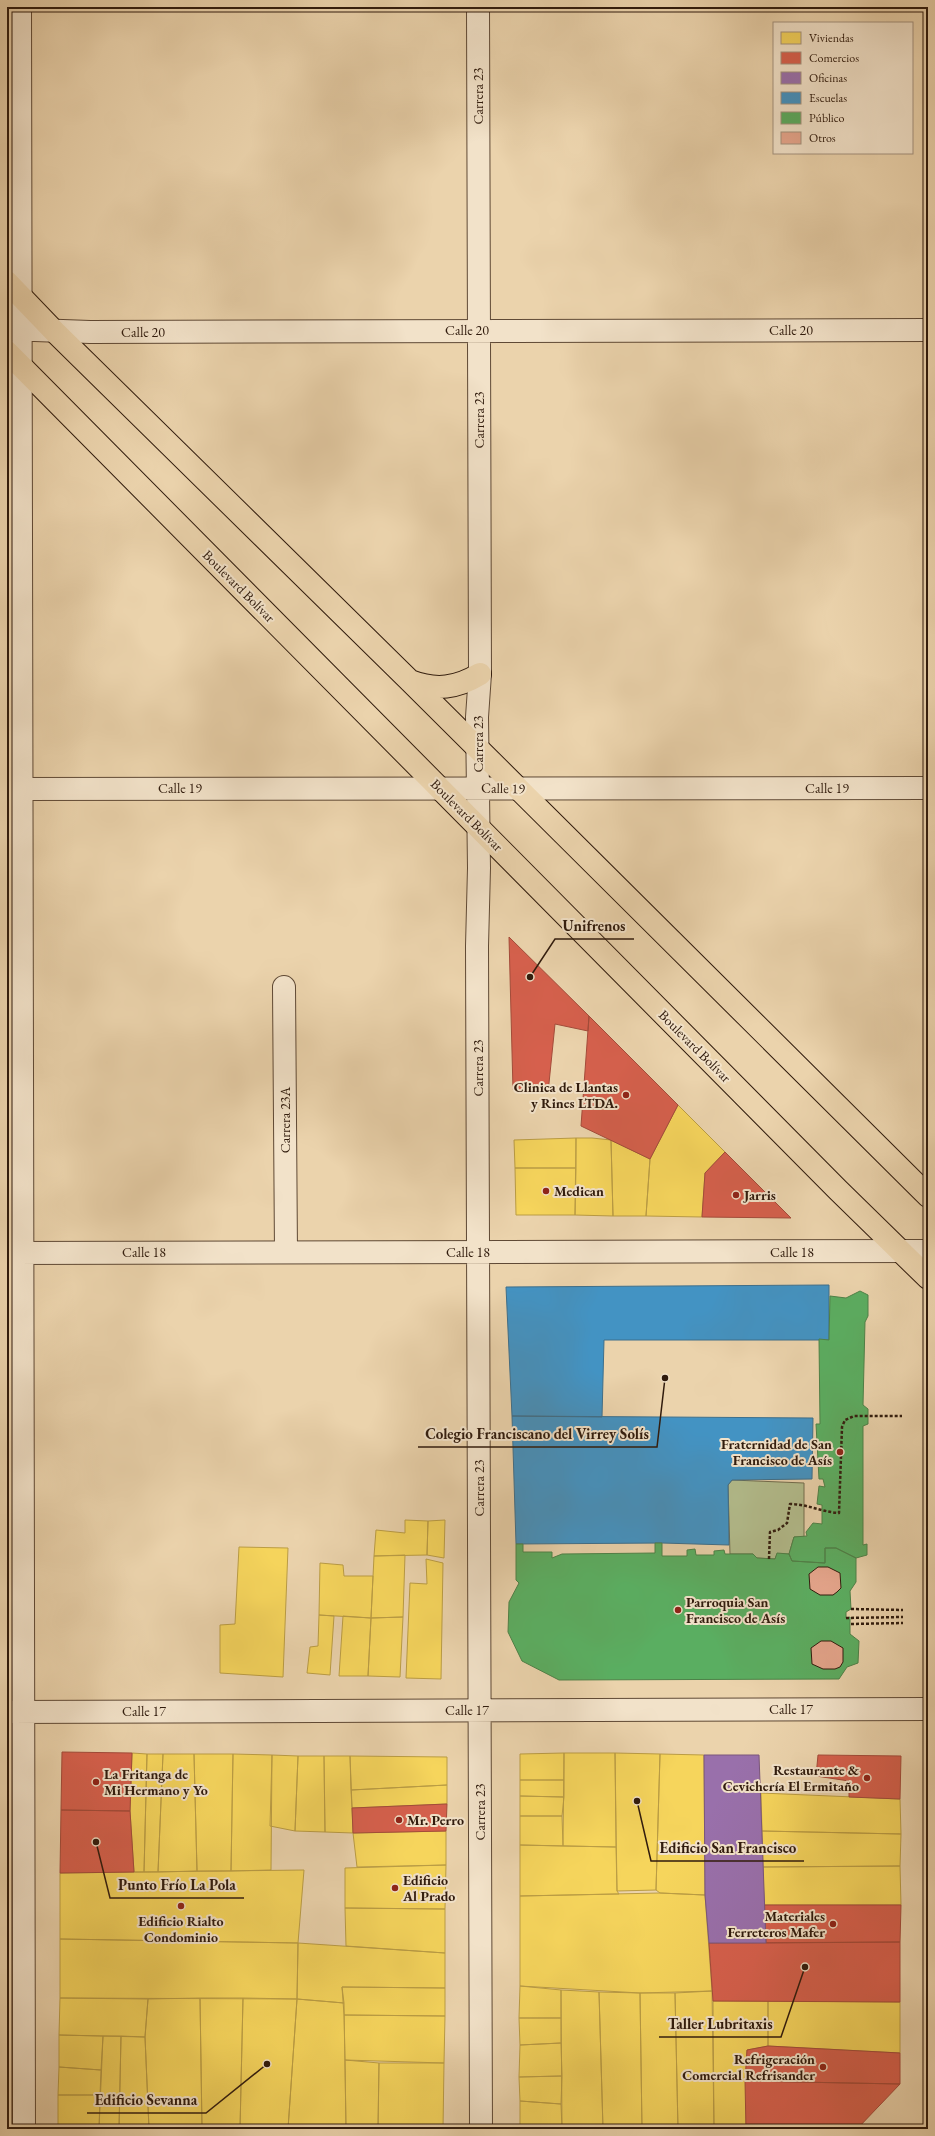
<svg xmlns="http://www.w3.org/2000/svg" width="935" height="2136" viewBox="0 0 935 2136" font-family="'EB Garamond',serif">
  <rect width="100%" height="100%" fill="#ebd3ac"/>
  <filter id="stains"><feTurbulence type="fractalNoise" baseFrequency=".005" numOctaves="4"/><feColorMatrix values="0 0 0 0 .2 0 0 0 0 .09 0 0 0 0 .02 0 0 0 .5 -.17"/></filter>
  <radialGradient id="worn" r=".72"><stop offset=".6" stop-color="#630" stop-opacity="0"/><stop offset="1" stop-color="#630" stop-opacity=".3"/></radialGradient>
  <path fill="#b3bd8d" stroke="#726c4d" d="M732,1480L804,1483V1537H794L789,1554H777L775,1559L757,1558L753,1554H730L728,1485Z"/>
  <path fill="#f6d55c" stroke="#bb9d44" d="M678,1105L725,1152L705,1173L702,1217L646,1216L650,1159Z
    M576,1138V1168H515L514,1140Z
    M576,1138H592L611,1140L613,1216L575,1215Z
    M611,1140L650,1159L646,1216H613Z
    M515,1168H576L575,1215H516Z
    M405,1520L428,1521L427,1555L374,1556L376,1530L405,1533Z
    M445,1520L444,1558L427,1555L428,1521Z
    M239,1547L288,1548L283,1677L220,1673V1625L235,1624Z
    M405,1555L403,1617L371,1618L374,1556Z
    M426,1559L443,1563L441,1679L406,1678L410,1583L427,1584Z
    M320,1563L343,1565L344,1576H373L371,1618L319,1615Z
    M319,1615L334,1616L330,1675L307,1673L310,1647L318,1646Z
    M343,1616L371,1618L368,1676H339Z
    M403,1617L400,1677L368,1676L371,1618Z
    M132,1753L147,1754L144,1872H134L130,1811Z
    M564,1753V1780H520V1754Z
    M564,1753H615L616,1847L563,1846Z
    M615,1753L660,1754L656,1890L617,1891Z
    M147,1754H163L158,1872H144Z
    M163,1754H194L197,1871L158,1872Z
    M194,1754H233L231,1871H197Z
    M233,1754L272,1755L271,1870L231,1871Z
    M660,1754L704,1755L705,1895L660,1893L656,1890Z
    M272,1755L298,1756L295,1831L270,1826Z
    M298,1756H324L325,1832L295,1831Z
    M324,1756H350L353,1833L325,1832Z
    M350,1756L447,1757V1785L351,1790Z
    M520,1780H564V1797L520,1796Z
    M447,1785V1804L352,1808L351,1790Z
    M761,1793L900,1799L901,1834L762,1831Z
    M520,1796L564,1797L562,1816H520Z
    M520,1816H562L563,1846L520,1845Z
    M446,1831V1865L357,1867L353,1833Z
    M762,1831L901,1834L900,1866L763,1867Z
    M520,1845L616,1847L617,1891L619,1894L520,1896Z
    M446,1865L445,1909L345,1908V1868Z
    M900,1866L901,1905H764L763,1867Z
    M304,1870L298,1943L60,1939V1873Z
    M660,1893L705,1895L712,1991L640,1993L520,1986V1896Z
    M345,1908L445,1909V1953L346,1946Z
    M60,1939L298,1943L297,1999L60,1998Z
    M298,1943L445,1953V1988L342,1987L344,2003L297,1999Z
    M520,1986L561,1990V2018H519Z
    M342,1987L445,1988V2016L344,2015Z
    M561,1990L599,1992L603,2129H562Z
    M712,1991L714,2129H678L675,1993Z
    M599,1992L640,1993L642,2129H603Z
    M640,1993H675L678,2129H642Z
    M60,1998L148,1999L145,2037L59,2035Z
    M200,1998L202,2129H149L145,2037L148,1999Z
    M200,1998H243L240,2129H202Z
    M243,1998L297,1999L288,2129H240Z
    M297,1999L344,2003L346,2129H288Z
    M713,2001H768V2046L747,2050L746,2129H714Z
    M768,2001L900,2002V2053L768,2046Z
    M344,2015L445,2016L444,2063L345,2060Z
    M519,2018H561V2043L520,2045Z
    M59,2035L103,2036L101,2070L59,2067Z
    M103,2036H121L119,2129H99Z
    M121,2036L145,2037L149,2129H119Z
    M561,2043L562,2076L519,2077L520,2045Z
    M345,2060L379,2063L378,2129H346Z
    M379,2063H444L443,2129H378Z
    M59,2067L101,2070L100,2095H58Z
    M562,2076L561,2104L520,2101L519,2077Z
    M58,2095H100L99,2129H58Z
    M520,2101L561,2104L562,2129H520Z"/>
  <path fill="#d6604d" stroke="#a44b3a" d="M509,937L589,1016L588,1031L555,1024L548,1093L513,1090Z
    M589,1016L678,1105L650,1159L581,1126Z
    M725,1152L791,1218L702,1217L705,1173Z
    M62,1752L132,1753L130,1811L61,1810Z
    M818,1755L901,1756L900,1799L849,1797V1781L816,1776Z
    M447,1804L446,1831L353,1833L352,1808Z
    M61,1810L130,1811L134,1872L60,1873Z
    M764,1905H901L900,1942L766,1943Z
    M900,1942V2002L713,2001L709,1943Z
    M768,2046L900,2053V2084L745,2081L747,2050Z
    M745,2081L900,2084L857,2129H746Z"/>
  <path fill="#9970ab" stroke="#7a567c" d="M704,1755H759L766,1943H709L705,1895Z"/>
  <path fill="#4393c3" stroke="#3d6f8c" d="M829,1285V1340H604L602,1417L512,1416L506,1287Z
    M512,1416L813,1418L812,1479L732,1480L728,1485L729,1545L662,1543L516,1544Z"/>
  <path fill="#5aae61" stroke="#4d8248" d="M860,1291L868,1295V1316L865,1322L863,1405L868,1409V1424L863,1426V1545L867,1544V1555L856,1558L836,1548H825V1563L792,1561L789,1554L794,1537L807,1536L806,1532L813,1523L822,1524V1505L817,1504L819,1486L825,1487L823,1479H819L816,1424H820L819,1339L829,1340L830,1296L846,1298Z
    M655,1543H662V1556H687V1550L695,1549L696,1555H714V1551L724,1550L725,1554H753L757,1558L775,1559L777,1553L789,1554L792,1561L825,1563V1548H836L856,1558V1582L850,1591L851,1609L846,1612V1618L850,1617V1634L859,1641L858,1663L847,1667L839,1679L559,1680L522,1661L508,1632L509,1602L519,1583L516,1580V1544H523V1552H552V1558L562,1554L655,1553Z"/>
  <path fill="#e6a68d" stroke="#301b0d" d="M818,1567H828L840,1573L841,1588L837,1592L833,1595H820L810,1589L809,1574Z
    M821,1641H831L843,1648V1662L840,1667L835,1669H823L812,1664L811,1648Z"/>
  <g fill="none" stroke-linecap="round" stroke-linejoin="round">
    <g stroke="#5f4935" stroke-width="24">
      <path id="minor" d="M20,7L24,2129
        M478,7L480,674L477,717L479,868L477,946L481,2129
        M7,329L90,332L928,330
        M7,789L928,788
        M284,987L286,1252
        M7,1253L928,1251
        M7,1712L928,1709"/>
    </g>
    <g stroke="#301b0d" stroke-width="24">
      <path id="major" d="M7,282L54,331L410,681L928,1196
        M7,352L838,1190L928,1278
        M410,681C436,691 457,688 480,674"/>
    </g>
    <path stroke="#301b0d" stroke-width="2.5" stroke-dasharray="3 2" stroke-linecap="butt" d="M769,1559L770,1532L778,1530L787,1523L790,1504C807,1504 822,1512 839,1513L842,1427L845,1420L854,1416H902
      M851,1609L903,1610
      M846,1618L903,1617
      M851,1624L903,1623
      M920,2129L928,2121"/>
    <use href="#minor" stroke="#f2e2c9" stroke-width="22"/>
    <use href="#major" stroke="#ebd3ac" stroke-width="22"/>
  </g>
  <g fill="#8f2418" stroke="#f2e2c9" stroke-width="1.5">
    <circle cx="626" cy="1095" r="4"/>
    <circle cx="546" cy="1191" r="4"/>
    <circle cx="736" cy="1195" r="4"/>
    <circle cx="840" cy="1452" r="4"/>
    <circle cx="678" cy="1610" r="4"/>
    <circle cx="867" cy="1778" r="4"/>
    <circle cx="96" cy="1782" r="4"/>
    <circle cx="399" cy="1820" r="4"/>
    <circle cx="395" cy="1888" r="4"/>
    <circle cx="181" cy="1906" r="4"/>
    <circle cx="833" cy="1924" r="4"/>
    <circle cx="823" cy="2067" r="4"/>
  </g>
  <g text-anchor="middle" stroke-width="4" stroke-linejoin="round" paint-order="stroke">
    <g font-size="14" fill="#301b0d" stroke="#f2e2c9">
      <text transform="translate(478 96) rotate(-90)" y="5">Carrera 23</text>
      <text x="467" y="335">Calle 20</text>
      <text x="791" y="335">Calle 20</text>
      <text x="143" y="337">Calle 20</text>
      <text transform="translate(479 420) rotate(-90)" y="5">Carrera 23</text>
      <text transform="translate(239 586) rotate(45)" y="5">Boulevard Bolívar</text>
      <text transform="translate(478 744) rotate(-90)" y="5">Carrera 23</text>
      <text x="180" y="793">Calle 19</text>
      <text transform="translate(503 788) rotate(1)" y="5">Calle 19</text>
      <text x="827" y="793">Calle 19</text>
      <text transform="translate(467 815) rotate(45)" y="5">Boulevard Bolívar</text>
      <text transform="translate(695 1046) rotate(45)" y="5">Boulevard Bolívar</text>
      <text transform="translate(478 1068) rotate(-90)" y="5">Carrera 23</text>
      <text transform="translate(285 1120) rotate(-90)" y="5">Carrera 23A</text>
      <text x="144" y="1257">Calle 18</text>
      <text x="468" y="1257">Calle 18</text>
      <text x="792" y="1257">Calle 18</text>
      <text transform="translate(479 1488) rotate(-90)" y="5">Carrera 23</text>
      <text x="791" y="1714">Calle 17</text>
      <text x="467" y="1715">Calle 17</text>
      <text x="144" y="1716">Calle 17</text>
      <text transform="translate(480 1812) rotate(-90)" y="5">Carrera 23</text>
    </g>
    <g font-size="14" font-weight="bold" fill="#301b0d" stroke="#f2e2c9" text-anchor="start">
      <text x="618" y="1092" text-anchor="end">Clinica de Llantas<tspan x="618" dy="16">y Rines LTDA.</tspan></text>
      <text x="554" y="1196">Medican</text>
      <text x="744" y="1200">Jarris</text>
      <text x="832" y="1449" text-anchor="end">Fraternidad de San<tspan x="832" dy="16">Francisco de Asís</tspan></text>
      <text x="686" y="1607">Parroquia San<tspan x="686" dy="16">Francisco de Asís</tspan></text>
      <text x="859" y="1775" text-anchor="end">Restaurante &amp;<tspan x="859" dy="16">Cevichería El Ermitaño</tspan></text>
      <text x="104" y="1779">La Fritanga de<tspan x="104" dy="16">Mi Hermano y Yo</tspan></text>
      <text x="407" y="1825">Mr. Perro</text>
      <text x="403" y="1885">Edificio<tspan x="403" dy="16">Al Prado</tspan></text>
      <text x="825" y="1921" text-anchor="end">Materiales<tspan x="825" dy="16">Ferreteros Mafer</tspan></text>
      <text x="181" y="1926" text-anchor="middle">Edificio Rialto<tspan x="181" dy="16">Condominio</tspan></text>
      <text x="815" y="2064" text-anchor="end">Refrigeración<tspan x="815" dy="16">Comercial Refrisander</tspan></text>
    </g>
  </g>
  <path fill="none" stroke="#301b0d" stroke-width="1.5" d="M530 977L555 939H634M665 1378L657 1447H418M637 1801L651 1861H804M96 1842L110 1898H244M805 1967L781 2037H659M267 2064L206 2113H87"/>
  <g fill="#301b0d" stroke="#f2e2c9" stroke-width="1.5">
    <circle cx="530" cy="977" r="4"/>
    <circle cx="665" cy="1378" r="4"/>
    <circle cx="637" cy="1801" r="4"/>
    <circle cx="96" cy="1842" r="4"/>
    <circle cx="805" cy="1967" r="4"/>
    <circle cx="267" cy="2064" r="4"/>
  </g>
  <g font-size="15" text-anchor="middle" font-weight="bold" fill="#301b0d" stroke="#f2e2c9" stroke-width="4" stroke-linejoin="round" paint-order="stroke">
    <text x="594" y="931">Unifrenos</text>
    <text x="537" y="1439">Colegio Franciscano del Virrey Solís</text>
    <text x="728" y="1853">Edificio San Francisco</text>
    <text x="177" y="1890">Punto Frío La Pola</text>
    <text x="720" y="2029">Taller Lubritaxis</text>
    <text x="146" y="2105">Edificio Sevanna</text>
  </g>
  <rect width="935" height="2136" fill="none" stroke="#ebd3ac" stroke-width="24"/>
  <rect x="8" y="8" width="919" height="2120" fill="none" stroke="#301b0d" stroke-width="2"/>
  <rect x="12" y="12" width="911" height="2112" fill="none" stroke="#301b0d"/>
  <rect x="773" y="22" width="140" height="132" fill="#f2e2c9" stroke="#a4927e"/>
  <rect x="781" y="32" width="20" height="12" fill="#f6d55c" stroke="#a4927e"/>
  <text x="809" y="42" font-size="12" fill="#301b0d">Viviendas</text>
  <rect x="781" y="52" width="20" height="12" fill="#d6604d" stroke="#a4927e"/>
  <text x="809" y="62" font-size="12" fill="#301b0d">Comercios</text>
  <rect x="781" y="72" width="20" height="12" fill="#9970ab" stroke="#a4927e"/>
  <text x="809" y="82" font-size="12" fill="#301b0d">Oficinas</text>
  <rect x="781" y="92" width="20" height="12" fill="#4393c3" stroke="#a4927e"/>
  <text x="809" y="102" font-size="12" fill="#301b0d">Escuelas</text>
  <rect x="781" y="112" width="20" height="12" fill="#5aae61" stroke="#a4927e"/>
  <text x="809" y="122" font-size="12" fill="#301b0d">Público</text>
  <rect x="781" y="132" width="20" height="12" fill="#e6a68d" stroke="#a4927e"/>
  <text x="809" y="142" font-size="12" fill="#301b0d">Otros</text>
  <rect width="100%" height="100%" filter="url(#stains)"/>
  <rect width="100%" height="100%" fill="url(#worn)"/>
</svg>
